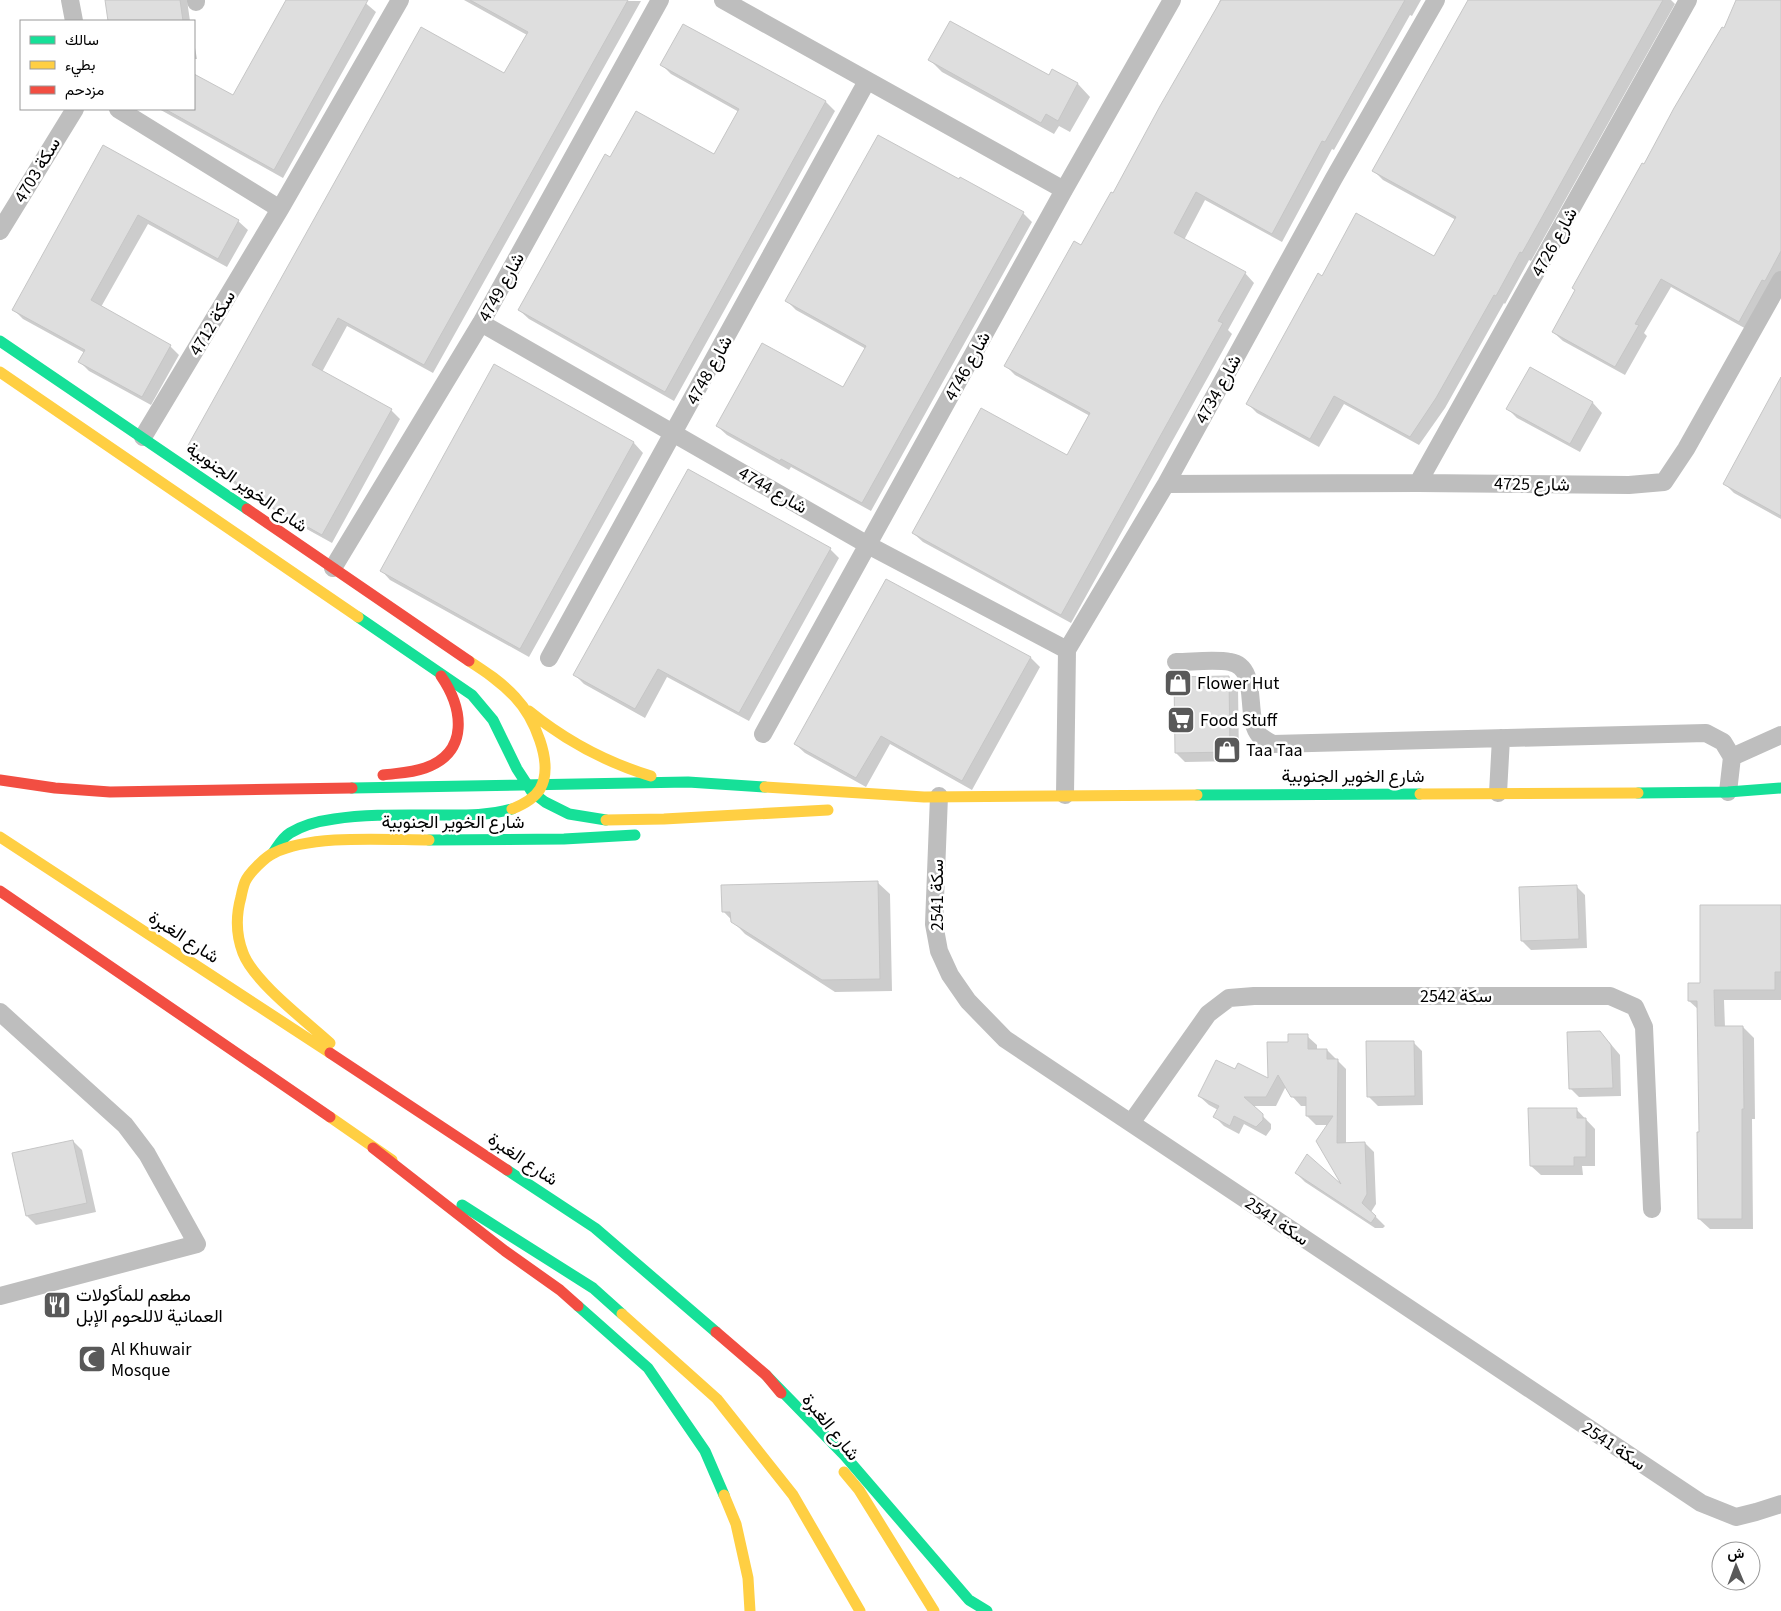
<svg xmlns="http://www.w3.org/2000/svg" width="1781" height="1611" viewBox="0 0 1781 1611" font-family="'Source Sans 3',Vazirmatn,sans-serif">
  <rect width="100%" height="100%" fill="#fff"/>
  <path fill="#0003" d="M106,0H187L190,21H110Z
    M287,0H362L376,12L283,178L159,109H194V75L233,97Z
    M464,0L641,1L433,373L347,326L322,372L391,410L400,419L332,543L276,512L264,501L239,487L197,458L188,449L505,75L527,35Z
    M1220,0H1421L1412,16L1410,15L1334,150L1332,149L1282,242L1205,200L1184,240L1245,273L1254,283L1228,330L1232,334L1071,623L923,542L913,533L1067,457L1090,416L1015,375L1006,366L1114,195L1217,10L1216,9Z
    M1469,0H1671L1675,4L1531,261L1529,260L1505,304L1504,303L1445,408L1419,445L1344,404L1319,447L1257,413L1248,404L1322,277L1435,258L1456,220L1383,180L1374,171Z
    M1737,0H1781V277L1748,330L1671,287L1644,333L1647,336L1625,375L1563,341L1553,332L1645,166L1725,30Z
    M684,25L826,102L835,111L674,401L529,319L519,310L611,159L715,155L739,112L671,74L662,65Z
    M194,42L197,59H194Z
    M930,60L1049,77L1053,70L1078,84L1090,97L1070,132L1059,126L1054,134L942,72Z
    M104,147L238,221L248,230L227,267L148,224L101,307L170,346L179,355L151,405L89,371L80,362L85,353L23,319L13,309Z
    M1023,213L1032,222L871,511L791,467L789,470L727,435L717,426L843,389L866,349L796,310L787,301Z
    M495,366L634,443L643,453L529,657L390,580L381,570Z
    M1530,369L1593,403L1602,413L1580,452L1517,418L1508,409Z
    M1781,382V519L1734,493L1724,483Z
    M830,549L839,558L749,721L667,677L645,718L584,684L575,675Z
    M886,581L1031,658L1040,667L972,790L890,744L866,787L805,753L795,744Z
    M1229,677L1238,686L1239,761L1185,762L1176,753Z
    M877,882L890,894L892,991L835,992L745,934L723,911Z
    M1576,886L1585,895L1587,948L1531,950L1522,941Z
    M1781,907V1000H1724L1725,1027H1743L1754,1038L1755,1119H1752L1753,1229H1710L1699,1219L1700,1133L1699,1010L1689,1001L1701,984Z
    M1307,1036L1317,1045V1050H1327L1346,1069V1144L1365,1143L1374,1152L1376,1204L1371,1212L1385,1226L1383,1228H1375L1305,1182L1296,1173L1345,1189L1328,1125H1316L1307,1116V1106H1301L1292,1096L1286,1086L1276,1106H1252L1271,1124V1129L1266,1136L1244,1124L1239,1134L1224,1126L1215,1117L1218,1110L1209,1105L1199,1096L1236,1071L1269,1080L1289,1044Z
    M1413,1042L1422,1051L1423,1105L1378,1106L1369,1097Z
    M1609,1042L1620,1055L1621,1096L1579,1097L1570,1088Z
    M1576,1109L1595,1129V1166H1582L1583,1175H1541L1531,1166Z
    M73,1141L82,1150L96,1212L36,1225L27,1216Z"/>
  <path fill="#dedede" stroke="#c6c6c6" d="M105,0H180L183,21H108Z
    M286,0H368L274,170L165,109H194V74L233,95Z
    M470,0H628L424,365L338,318L312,365L392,409L322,535L265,503L262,502L264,498L229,478L186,449L421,27L504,73L528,32Z
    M1221,0H1405L1325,142L1322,141L1272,234L1196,192L1174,233L1246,272L1218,321L1223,323L1061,615L912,533L981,408L1067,455L1090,413L1004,366L1074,241L1081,245L1111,192L1113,193L1160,106Z
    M1468,0H1663L1522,253L1520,252L1496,296L1494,295L1436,398L1410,437L1334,396L1310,439L1246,404L1318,273L1322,276L1356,213L1434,256L1456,217L1372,171Z
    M1736,0H1781V251L1765,281L1762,280L1739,322L1661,279L1635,324L1639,325L1615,367L1552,332L1575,290L1572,288L1642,163L1644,164L1674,108L1722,27L1724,28Z
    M950,21L1049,75L1052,69L1078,83L1058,121L1046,114L1041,123L928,60Z
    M683,24L826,101L665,392L518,310L605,154L610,157L636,111L714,154L739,109L660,65Z
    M878,135L959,179L960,177L1024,212L862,503L781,459L780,461L716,426L762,343L843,387L866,346L785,301Z
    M103,145L239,220L218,259L138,215L91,300L171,345L142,397L78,362L85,350L12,310Z
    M494,364L634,442L520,649L380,571Z
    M1530,367L1593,402L1570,444L1506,409Z
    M1781,377V516L1723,484Z
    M688,469L831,548L739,713L658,669L635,709L573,675Z
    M886,579L1031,657L962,781L881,736L856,778L794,744Z
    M1229,676L1230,752L1175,753L1174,677Z
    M878,881L880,979L822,980L731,922L730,912H722L721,885Z
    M1577,885L1579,939L1521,941L1519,887Z
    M1700,905H1781V972H1775V990H1714L1715,1026H1743L1744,1109H1742V1219H1698L1697,1132H1699L1697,1001H1688V983H1700Z
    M1600,1031L1611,1045L1613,1088L1569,1089L1567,1032Z
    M1288,1034H1308V1049H1327V1059H1338L1337,1143L1365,1142L1367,1194L1362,1203L1376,1216L1371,1223L1295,1173L1307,1154L1341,1184L1316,1141L1333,1116H1306V1097H1291L1278,1075L1266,1097H1244L1263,1114V1120L1256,1127L1234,1116L1230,1126L1213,1117L1219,1106L1198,1096L1216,1060L1235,1069L1238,1063L1268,1078L1267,1042H1288Z
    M1366,1041H1414L1415,1096L1367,1097Z
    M1528,1108H1577V1118H1586V1157H1574V1166H1530Z
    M73,1140L87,1203L26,1216L12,1153Z"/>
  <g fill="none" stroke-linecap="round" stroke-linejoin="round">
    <path stroke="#bebebe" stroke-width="18" d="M70,0L74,21
      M196,0V2
      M723,0L1064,190
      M118,109L280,209
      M0,231L75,109
      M481,323L868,545L1067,650
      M143,437L280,209L400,0
      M1418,483L1688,0
      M1166,484L1418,483L1629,485L1664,482L1686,449L1781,280
      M333,568L481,323L660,0
      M549,658L867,81
      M1176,662C1191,662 1215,659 1230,662C1261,667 1243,718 1260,736C1264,739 1269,742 1273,744L1706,733L1723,742L1732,757L1728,792
      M763,734L1064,190L1172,0
      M1732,757L1781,735
      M1498,793L1501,738
      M1065,795L1067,650L1166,484L1334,178L1436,0
      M939,796L934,924L939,951L950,975L968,1001L1005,1039L1701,1503L1736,1517L1756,1512L1781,1504
      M0,1012L125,1125L147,1154L197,1244L0,1296
      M1131,1123L1208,1014L1229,998L1254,996H1610L1635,1007L1644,1027L1652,1209"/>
    <path stroke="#16e098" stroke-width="11" d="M0,341L247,509
      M358,617L472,695L493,720L517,769L532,792L545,802L569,814L606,820
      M352,788L688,782L765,787
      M1638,793L1728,792L1781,788
      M1197,795L1420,794
      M429,840L564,839L635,835
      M273,853C278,846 282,838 290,833C303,825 319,821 334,819C368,814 402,815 436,815C462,815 487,816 512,809
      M507,1170L595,1228L716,1332
      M462,1205L593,1288L622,1314
      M578,1306L648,1368L705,1451L724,1495
      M766,1375L845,1456L969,1600L987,1611"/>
    <path stroke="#ffcf43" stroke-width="11" d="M0,372L358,617
      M469,661C486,672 501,682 515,697C533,716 555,763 540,789C534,799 522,805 512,809
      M529,711C566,741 605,762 651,776
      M765,787L924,797L1197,795
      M1420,794L1638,793
      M606,820L664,819L828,810
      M0,837L330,1053
      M330,1043C306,1021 254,982 243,953C236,935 236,915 241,897C242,892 243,887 245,882C248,874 266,856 274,853C312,834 387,840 429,840
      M330,1117L392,1160
      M622,1314L717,1399L793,1495L860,1611
      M844,1472L859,1490L934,1611
      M724,1495L736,1524L748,1578L750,1611"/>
    <path stroke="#f24e42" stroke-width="11" d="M247,509L469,661
      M383,775C397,773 411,773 425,768C470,752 463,708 441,676
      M0,780L55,788L110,792L352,788
      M0,891L330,1117
      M330,1053L507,1170
      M373,1148L505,1251L560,1290L578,1306
      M716,1332L766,1375L781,1393"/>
  </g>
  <defs>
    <g id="shop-square" transform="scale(1.4375)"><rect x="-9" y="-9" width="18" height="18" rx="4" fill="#595959" stroke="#fff"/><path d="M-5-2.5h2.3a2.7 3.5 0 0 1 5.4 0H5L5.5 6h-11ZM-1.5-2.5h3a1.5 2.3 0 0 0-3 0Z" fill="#fff"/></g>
    <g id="supermarket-square" transform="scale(1.4375)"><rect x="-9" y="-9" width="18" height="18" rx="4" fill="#595959" stroke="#fff"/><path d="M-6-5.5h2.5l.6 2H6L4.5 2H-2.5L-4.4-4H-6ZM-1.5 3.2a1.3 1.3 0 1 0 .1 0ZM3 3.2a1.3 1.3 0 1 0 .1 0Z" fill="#fff"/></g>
    <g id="restaurant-square" transform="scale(1.4375)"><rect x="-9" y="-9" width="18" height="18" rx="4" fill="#595959" stroke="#fff"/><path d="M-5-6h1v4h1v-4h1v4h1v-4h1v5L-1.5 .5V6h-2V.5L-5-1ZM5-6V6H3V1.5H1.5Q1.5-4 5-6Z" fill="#fff"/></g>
    <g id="mosque-square" transform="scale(1.4375)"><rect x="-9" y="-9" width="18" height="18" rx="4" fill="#595959" stroke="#fff"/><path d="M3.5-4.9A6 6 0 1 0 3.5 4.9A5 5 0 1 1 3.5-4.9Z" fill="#fff"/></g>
  </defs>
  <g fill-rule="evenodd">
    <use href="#shop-square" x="1178" y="683"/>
    <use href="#supermarket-square" x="1181" y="720"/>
    <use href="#shop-square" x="1227" y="750"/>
    <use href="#restaurant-square" x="57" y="1305"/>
    <use href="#mosque-square" x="92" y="1359"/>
  </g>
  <g text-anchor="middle" stroke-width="5" stroke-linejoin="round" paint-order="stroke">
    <g font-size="18" fill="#000" stroke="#fff">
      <text transform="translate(37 170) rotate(-59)" y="6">4703 سكة</text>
      <text transform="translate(1554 242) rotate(-61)" y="6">4726 شارع</text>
      <text transform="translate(501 287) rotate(-61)" y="6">4749 شارع</text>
      <text transform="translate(212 323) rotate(-59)" y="6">سكة 4712</text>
      <text transform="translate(967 366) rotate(-61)" y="6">4746 شارع</text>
      <text transform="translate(709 370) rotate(-61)" y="6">4748 شارع</text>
      <text transform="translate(1218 389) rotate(-61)" y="6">4734 شارع</text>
      <text transform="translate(1532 484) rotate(1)" y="6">4725 شارع</text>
      <text transform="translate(247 487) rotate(35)" y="6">شارع الخوير الجنوبية</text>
      <text transform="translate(773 490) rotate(30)" y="6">4744 شارع</text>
      <text x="1353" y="782">شارع الخوير الجنوبية</text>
      <text x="453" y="828">شارع الخوير الجنوبية</text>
      <text transform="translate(937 895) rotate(-90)" y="6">سكة 2541</text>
      <text transform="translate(184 937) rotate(33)" y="6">شارع الغبرة</text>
      <text x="1456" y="1002">سكة 2542</text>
      <text transform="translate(523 1159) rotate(34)" y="6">شارع الغبرة</text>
      <text transform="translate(1277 1221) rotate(34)" y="6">سكة 2541</text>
      <text transform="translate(831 1427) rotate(51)" y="6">شارع الغبرة</text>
      <text transform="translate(1614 1446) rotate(34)" y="6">سكة 2541</text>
    </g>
    <g font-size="18" fill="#000" stroke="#fff" text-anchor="start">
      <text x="1197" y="689">Flower Hut</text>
      <text x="1200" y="726">Food Stuff</text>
      <text x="1246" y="756">Taa Taa</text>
      <text x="76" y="1301">مطعم للمأكولات<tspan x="76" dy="21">العمانية لاللحوم الإبل</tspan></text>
      <text x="111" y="1355">Al Khuwair<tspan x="111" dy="21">Mosque</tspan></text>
    </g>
  </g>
  <rect x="20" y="20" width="175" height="90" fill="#ffffff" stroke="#999999"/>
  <rect x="30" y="36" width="25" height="8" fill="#16e098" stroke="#999999"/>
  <text x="65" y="45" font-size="15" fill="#000000">سالك</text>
  <rect x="30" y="61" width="25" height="8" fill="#ffcf43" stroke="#999999"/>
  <text x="65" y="70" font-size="15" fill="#000000">بطيء</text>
  <rect x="30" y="86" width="25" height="8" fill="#f24e42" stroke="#999999"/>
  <text x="65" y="95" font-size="15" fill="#000000">مزدحم</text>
  <g transform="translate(1736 1566) rotate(359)"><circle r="24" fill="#ffffff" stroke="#999999"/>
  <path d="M0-4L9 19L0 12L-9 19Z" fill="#595959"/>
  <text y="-8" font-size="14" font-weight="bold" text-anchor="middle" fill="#000000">ش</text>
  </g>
</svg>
